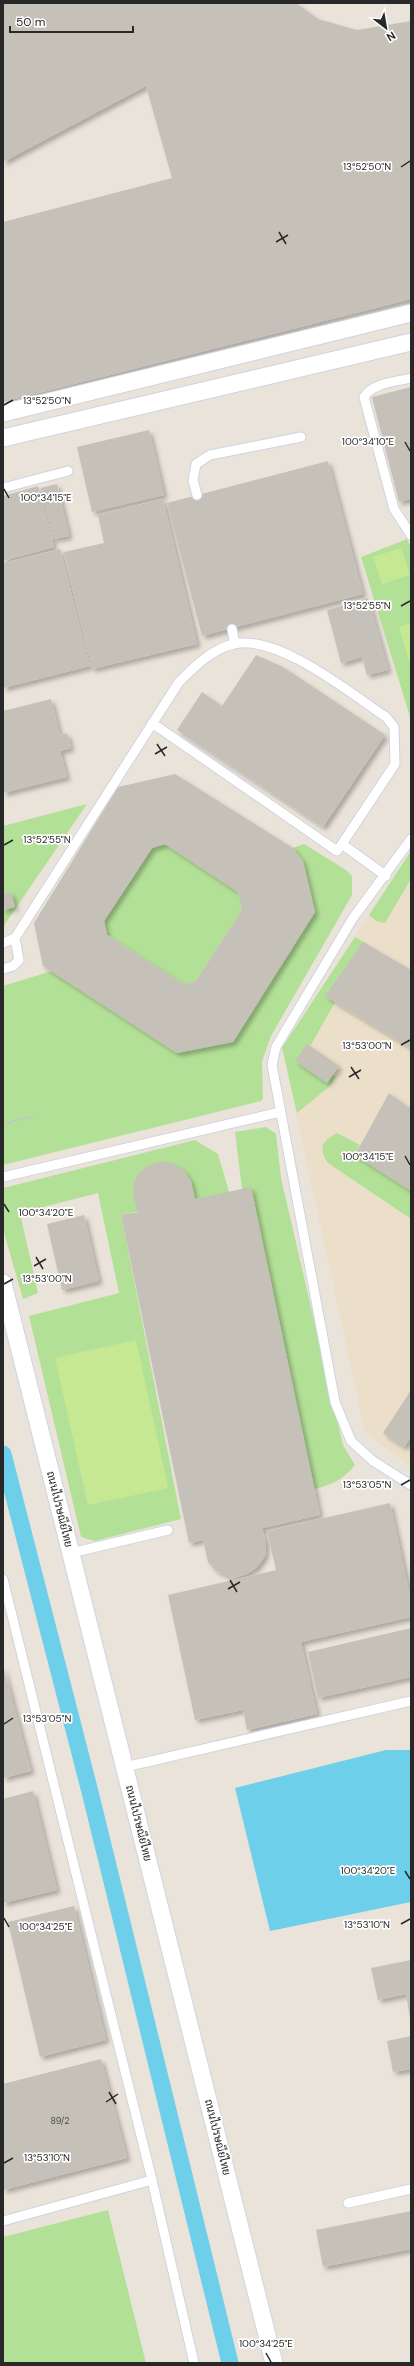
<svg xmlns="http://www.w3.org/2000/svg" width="414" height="2366" viewBox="0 0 414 2366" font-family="'DM Sans',Sarabun,sans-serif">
  <defs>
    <filter id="shadow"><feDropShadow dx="3.5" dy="3.5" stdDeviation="2" flood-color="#0004"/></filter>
  </defs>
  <rect width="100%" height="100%" fill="#eae3da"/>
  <path fill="#ecdfc9" d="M411,851V1468L365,1432L282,1048Z"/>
  <path fill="#b3e097" d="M407,539L411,547V720L361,557Z
    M87,804L3,927V826Z
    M165,844L238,892L242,910L195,982L183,984L107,935L104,921L152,848Z
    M304,844L346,870L352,876V895L271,1036L262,1062L263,1099L261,1101L3,1165V986L52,971L177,1053L293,848Z
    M411,851V879L385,923L376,921L369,915Z
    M355,937L368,944L308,1050L336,1077L329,1087L297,1113L282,1048Z
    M266,1127L276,1134L281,1178L343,1445L355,1465C344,1479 332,1485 314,1489L242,1189L235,1132Z
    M337,1133L360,1145L355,1155L411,1191V1219L328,1163C318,1148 321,1142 337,1133Z
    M195,1140L218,1154L229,1192L121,1215L181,1519L95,1541L81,1537L29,1316L119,1293L98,1193L20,1213L38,1293L23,1299L3,1229V1188Z
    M108,2210L146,2363H3V2237Z"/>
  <path fill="#c7e893" d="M401,548L410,575L382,584L373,557Z
    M411,623V667L399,627Z
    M136,1340L168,1488L88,1505L55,1358Z"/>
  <path fill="#6ecfeb" d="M386,1750H411V1902L270,1931L235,1788Z"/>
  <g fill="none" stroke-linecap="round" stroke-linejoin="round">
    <path stroke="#6ecfeb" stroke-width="17" d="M3,1454L90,1792L230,2363"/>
  </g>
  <path fill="#c5c1b9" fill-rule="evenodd" filter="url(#shadow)" d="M3,3H296L318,19L357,30L411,21V299L3,402V222L172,178L146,86L3,162Z
    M411,387V499L399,502L372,397Z
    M149,430L164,495L92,512L77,447Z
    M328,461L363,594L202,636L167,503Z
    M57,484L69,536L53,539L41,488Z
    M38,486L54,547L3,561V496Z
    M163,499L197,644L92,669L64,552L104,543L98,515Z
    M60,549L90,666L3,688V563Z
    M368,598L388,670L367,675L362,657L341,663L327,610Z
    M256,655L283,667L385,735L323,827L177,730L202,692L222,706Z
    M51,699L60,735L67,733L71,748L60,751L67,777L3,793V711Z
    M175,774L293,848L303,861L315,912L233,1042L177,1053L43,966L34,923L118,787ZM165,844L238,892L242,910L195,982L183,984L107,935L104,921L152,848Z
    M11,892L15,907L3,910V894Z
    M363,942L411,970V1048L325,996Z
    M307,1044L339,1066L327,1083L295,1061Z
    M389,1093L411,1109V1191L355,1155Z
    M164,1161L175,1164L184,1171L191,1181L195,1199L251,1187L320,1515L262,1528L266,1542L265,1556L257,1567L247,1574L234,1578L216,1571L208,1562L203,1540L189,1543L121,1215L138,1212L133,1194L134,1182L141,1171L152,1164Z
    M84,1215L99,1281L62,1290L47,1224Z
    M411,1390V1437L404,1447L383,1433Z
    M390,1503L411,1601V1617L301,1642L317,1714L247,1730L243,1710L195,1720L168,1595L276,1570L267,1531Z
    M411,1628V1677L318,1698L308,1652Z
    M3,1665L31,1771L3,1778Z
    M33,1791L57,1890L3,1903V1799Z
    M74,1906L106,2040L40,2057L8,1922Z
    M411,1960V2018H410L406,1994L378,2000L371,1968Z
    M411,2036V2069L393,2072L387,2041Z
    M101,2059L127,2158L3,2190V2084Z
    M411,2211V2249L323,2267L316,2230Z"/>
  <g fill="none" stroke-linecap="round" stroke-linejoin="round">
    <g stroke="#cfd3e1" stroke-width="11">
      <path id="service" d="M411,378C396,382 372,383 364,397L394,509L411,535
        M3,488L68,471
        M197,495L193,480L196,464L210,455L301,437
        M232,629L235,644
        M152,723L337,851L342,844L386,876
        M411,839L353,918L276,1047L272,1065L335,1402L351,1441L373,1461L411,1485
        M3,943L15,938L179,682C195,666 212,649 234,644C278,634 350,693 386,717L394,727L395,764L342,844
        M3,969L13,966L19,960L15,938
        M3,1177L280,1112
        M71,1553L168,1530
        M3,1579L152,2180L194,2363
        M125,1767L411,1701
        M348,2203L411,2189
        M3,2221L152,2180"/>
    </g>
    <g stroke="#cfd3e1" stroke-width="19">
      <path id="minor" d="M3,413L411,313
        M3,438L411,342
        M3,1283L274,2363"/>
    </g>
    <path stroke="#c3c3c3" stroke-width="2.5" stroke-dasharray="3 2" stroke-linecap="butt" d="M3,1124L33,1116"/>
    <use href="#service" stroke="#fff" stroke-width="9"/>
    <use href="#minor" stroke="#fff" stroke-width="17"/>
  </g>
  <path fill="none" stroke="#282828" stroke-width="1.5" d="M401,167L410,161M279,232L286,244M276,242L288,235M4,405L13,400M405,442L410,451M4,489L9,498M401,606L410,601M157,744L165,756M155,754L167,747M4,845L13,840M401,1045L410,1040M351,1067L359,1079M349,1077L361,1070M405,1156L410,1165M4,1204L9,1212M36,1257L43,1269M34,1266L46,1259M4,1284L13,1279M401,1485L410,1480M230,1580L237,1592M228,1589L240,1582M4,1724L13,1718M405,1871L410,1879M4,1918L9,1927M401,1924L410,1919M109,2092L116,2104M106,2102L118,2094M4,2163L13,2158M266,2353L271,2362"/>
  <g text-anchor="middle" stroke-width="3.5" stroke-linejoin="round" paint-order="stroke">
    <g font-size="9" fill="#4f4e4c">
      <text x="60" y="2124">89/2</text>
    </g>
    <g font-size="11" fill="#282828" stroke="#fff">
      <text transform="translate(60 1509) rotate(76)" y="4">ถนนไปรษณีย์ไทย</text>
      <text transform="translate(139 1823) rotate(76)" y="4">ถนนไปรษณีย์ไทย</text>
      <text transform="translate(218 2137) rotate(76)" y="4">ถนนไปรษณีย์ไทย</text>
    </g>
  </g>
  <g font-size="10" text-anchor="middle" fill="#282828" stroke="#fff" stroke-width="3.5" stroke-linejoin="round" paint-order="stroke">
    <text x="367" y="170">13°52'50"N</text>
    <text x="47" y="404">13°52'50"N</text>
    <text x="368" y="445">100°34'10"E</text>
    <text x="46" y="501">100°34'15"E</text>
    <text x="367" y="609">13°52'55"N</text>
    <text x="47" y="843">13°52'55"N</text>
    <text x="367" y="1049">13°53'00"N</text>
    <text x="368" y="1160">100°34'15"E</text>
    <text x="46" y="1216">100°34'20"E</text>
    <text x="47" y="1282">13°53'00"N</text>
    <text x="367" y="1488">13°53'05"N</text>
    <text x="47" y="1722">13°53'05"N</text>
    <text x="368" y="1874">100°34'20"E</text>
    <text x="367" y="1928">13°53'10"N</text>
    <text x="46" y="1930">100°34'25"E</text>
    <text x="47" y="2161">13°53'10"N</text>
    <text x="266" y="2347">100°34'25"E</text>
  </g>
  <rect width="414" height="2366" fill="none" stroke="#282828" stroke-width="8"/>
  <g transform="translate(386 28) rotate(149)" stroke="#ffffff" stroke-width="3" paint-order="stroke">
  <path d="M0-3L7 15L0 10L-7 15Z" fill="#282828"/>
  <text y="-6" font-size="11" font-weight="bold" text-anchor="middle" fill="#282828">N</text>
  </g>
  <path d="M10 26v6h123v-6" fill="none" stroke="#282828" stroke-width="2"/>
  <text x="16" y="26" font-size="12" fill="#282828" stroke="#ffffff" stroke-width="3" paint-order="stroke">50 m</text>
</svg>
